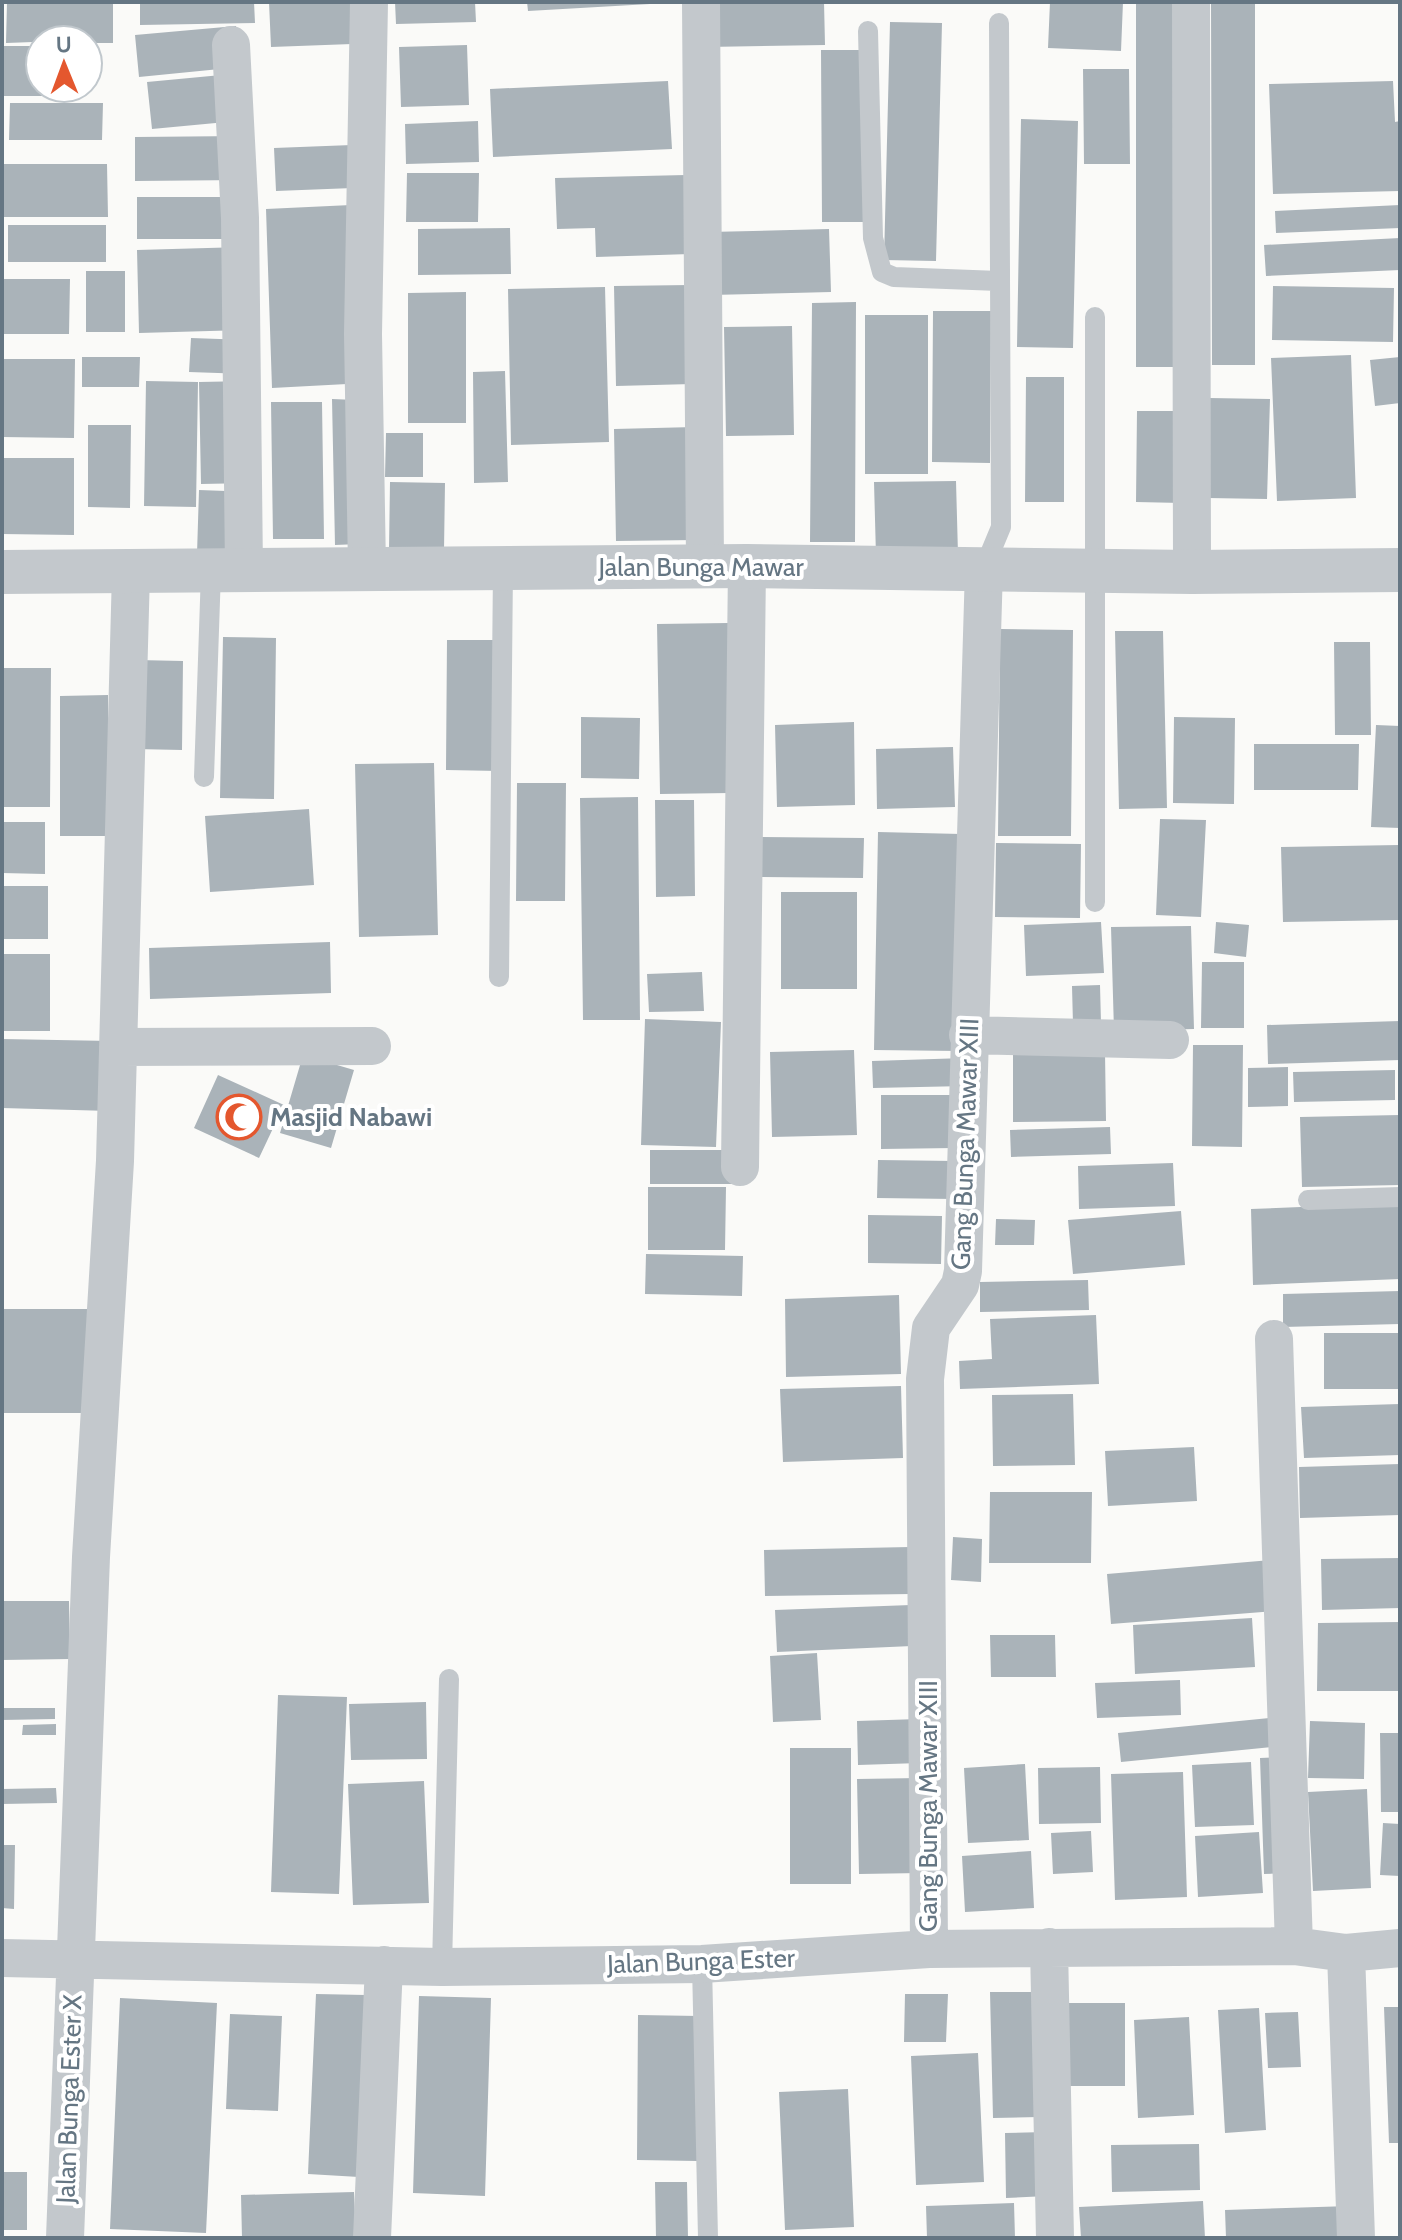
<svg xmlns="http://www.w3.org/2000/svg" width="1402" height="2240" viewBox="0 0 1402 2240" font-family="Cabin,sans-serif">
  <rect width="100%" height="100%" fill="#fafaf8"/>
  <path fill="#aab3b9" d="M7,2H113V43H88V40L6,43Z
    M140,2H254L255,23L140,25Z
    M269,2H350L352,44L271,47Z
    M395,2H475L476,22L396,24Z
    M527,2H650V4L528,11Z
    M706,2H824L825,45L706,47Z
    M1050,2H1123L1121,51L1048,48Z
    M1136,2H1183V367H1136Z
    M1211,2H1255V365H1212Z
    M890,22L942,23L936,261L884,260Z
    M236,26L240,67L139,77L135,35Z
    M467,45L469,105L401,107L399,47Z
    M2,46H40V88H85V96H2Z
    M821,50H864V222H822Z
    M1083,69H1129L1130,164H1084Z
    M232,74L237,121L152,129L147,82Z
    M668,81L672,149L493,157L490,89Z
    M1393,81L1395,122L1400,121V191L1273,194L1269,84Z
    M10,103H103L102,140H9Z
    M1021,119L1078,121L1073,348L1017,347Z
    M478,121L479,162L406,164L405,124Z
    M242,136L243,180L135,181V137Z
    M352,145L353,188L276,191L274,148Z
    M2,164H107L108,217H2Z
    M407,173H479L478,222H406Z
    M686,175L690,254L596,257L595,228L557,229L555,178Z
    M137,197H242V239H137Z
    M351,205L347,384L272,388L266,209Z
    M1400,205V228L1276,233L1275,211Z
    M8,225H106V262H8Z
    M510,228L511,274L418,275V229Z
    M829,229L831,292L711,295L709,232Z
    M1400,238V270L1266,276L1264,245Z
    M243,247L245,330L139,333L137,250Z
    M86,271H125V332H86Z
    M2,279H70L69,334H2Z
    M690,285L692,384L616,386L614,286Z
    M1273,286L1394,288L1393,342L1272,340Z
    M605,287L609,442L511,445L508,289Z
    M466,292V423H408V293Z
    M856,302L855,542H810L812,303Z
    M933,311H991L990,463L932,462Z
    M865,315H928V474H865Z
    M792,326L794,435L726,436L724,327Z
    M191,338L248,340L247,374L189,372Z
    M1351,355L1356,498L1277,501L1271,358Z
    M82,357H140L139,387H82Z
    M1400,357V403L1375,406L1370,360Z
    M2,359H75L74,438L2,437Z
    M505,371L508,482L474,483L473,372Z
    M1026,377H1064V502H1025Z
    M146,381L198,382L196,507L144,506Z
    M249,381L251,483L201,484L199,382Z
    M1209,398L1270,399L1267,499L1208,498Z
    M332,399L356,400L359,544L335,545Z
    M271,402H322L324,539H273Z
    M1137,411H1183L1182,503L1136,502Z
    M88,425H131L130,508L88,507Z
    M695,427L696,540L616,541L614,429Z
    M386,433H423V477H385Z
    M2,458H74V535L2,534Z
    M956,481L958,554L876,556L874,482Z
    M390,482L445,483L444,551L389,550Z
    M199,490L253,492L251,556L197,554Z
    M728,623L730,793L660,794L657,624Z
    M1000,629L1073,630L1071,836H998Z
    M1115,631H1163L1167,808L1119,809Z
    M223,637L276,638L274,799L220,798Z
    M447,640H499V771L446,770Z
    M1334,642H1370L1371,735H1335Z
    M137,660L183,661L182,750L135,749Z
    M2,668H51L50,807H2Z
    M108,695V836H60V696Z
    M581,717L640,718L639,779L581,778Z
    M1174,717L1235,718L1234,804L1173,803Z
    M854,722L855,805L777,807L775,725Z
    M1376,725L1400,726V828L1371,827Z
    M1254,744H1359L1358,790H1254Z
    M953,747L955,807L877,809L876,749Z
    M434,763L438,935L359,937L355,764Z
    M517,783H566L565,901H516Z
    M638,797L640,1020H583L580,798Z
    M655,800H694L695,896L656,897Z
    M309,809L314,885L210,892L205,816Z
    M1160,819L1206,820L1201,917L1156,915Z
    M2,822H45V874L2,873Z
    M878,832L961,834L958,1051L874,1050Z
    M762,837L864,838L863,878L762,877Z
    M996,843L1081,844L1080,918L995,917Z
    M1399,845L1400,920L1283,922L1281,847Z
    M2,886H48V939H2Z
    M781,892H857V989H781Z
    M1101,922L1104,973L1026,976L1024,925Z
    M1216,922L1249,925L1246,957L1214,953Z
    M1191,926L1194,1029L1114,1031L1111,927Z
    M330,942L331,993L150,999L149,948Z
    M2,954H50V1031H2Z
    M1202,962H1244V1028H1201Z
    M702,972L704,1011L649,1012L647,974Z
    M1100,985L1101,1023L1073,1024L1072,986Z
    M645,1019L721,1022L716,1147L641,1145Z
    M1400,1021V1060L1268,1064L1267,1025Z
    M2,1039L112,1041L110,1111L2,1108Z
    M1193,1045H1243L1242,1147L1192,1146Z
    M854,1050L857,1135L772,1137L770,1052Z
    M1105,1052L1106,1121L1013,1122V1053Z
    M303,1055L354,1070L331,1148L280,1133Z
    M965,1058L966,1086L873,1088L872,1061Z
    M1288,1067V1106L1248,1107V1068Z
    M1395,1070V1100L1294,1102L1293,1072Z
    M218,1075L284,1105L259,1158L194,1128Z
    M881,1095H953L954,1148L881,1149Z
    M1400,1115V1185L1302,1187L1300,1117Z
    M1110,1127L1111,1154L1011,1157L1010,1130Z
    M650,1150H736V1184H650Z
    M878,1160L954,1161V1199L877,1198Z
    M1173,1163L1175,1206L1079,1209L1078,1166Z
    M648,1187H726L725,1250H648Z
    M1399,1203L1400,1279L1253,1285L1251,1209Z
    M1181,1211L1185,1265L1073,1274L1068,1220Z
    M868,1215L942,1216L941,1264L868,1263Z
    M996,1219L1035,1220L1034,1245H995Z
    M646,1254L743,1256L742,1296L645,1294Z
    M1088,1280L1089,1310L980,1312V1282Z
    M1400,1291V1324L1283,1327V1294Z
    M899,1295L901,1374L786,1377L785,1299Z
    M2,1309H94V1413H2Z
    M1096,1315L1099,1384L960,1389L959,1361L992,1359L990,1319Z
    M1324,1333H1400V1389H1324Z
    M901,1386L903,1458L783,1462L780,1389Z
    M1073,1394L1075,1465L993,1466L992,1395Z
    M1400,1404V1455L1304,1458L1301,1407Z
    M1194,1447L1197,1501L1108,1506L1105,1451Z
    M1400,1464V1515L1300,1518L1299,1467Z
    M990,1492H1092L1091,1563H989Z
    M953,1537L982,1539L981,1582L951,1580Z
    M910,1547L911,1594L765,1596L764,1550Z
    M1400,1558V1608L1322,1610L1321,1559Z
    M1271,1560L1275,1611L1111,1624L1107,1574Z
    M2,1601H69L70,1659L2,1660Z
    M911,1605L912,1646L777,1652L775,1610Z
    M1252,1618L1255,1667L1135,1674L1133,1625Z
    M1400,1622V1691H1317L1318,1623Z
    M990,1635H1055L1056,1677H991Z
    M817,1653L821,1720L773,1722L770,1656Z
    M1180,1680L1181,1715L1097,1718L1095,1683Z
    M278,1695L347,1697L339,1894L271,1892Z
    M426,1702L427,1759L351,1760L349,1704Z
    M2,1708H55V1719L2,1720Z
    M1279,1717L1282,1746L1121,1762L1118,1733Z
    M919,1719L920,1763L858,1765L857,1721Z
    M1310,1721L1365,1723L1364,1779L1308,1778Z
    M56,1724V1735H22L23,1725Z
    M1380,1733H1400V1812H1381Z
    M790,1748H851V1884H790Z
    M1283,1757L1288,1873L1264,1874L1260,1758Z
    M1251,1762L1254,1825L1195,1827L1192,1765Z
    M1025,1764L1029,1840L968,1843L964,1768Z
    M1100,1767L1101,1823L1039,1824L1038,1768Z
    M1183,1772L1187,1897L1115,1900L1111,1774Z
    M920,1778L921,1873L859,1874L857,1779Z
    M424,1781L429,1903L353,1905L348,1784Z
    M56,1788L57,1803L2,1804V1789Z
    M1367,1789L1371,1888L1313,1891L1308,1792Z
    M1383,1823L1400,1824V1876L1380,1875Z
    M1091,1831L1093,1872L1053,1874L1051,1833Z
    M1259,1832L1263,1893L1198,1897L1195,1836Z
    M2,1845H15L14,1909L2,1908Z
    M1031,1851L1034,1908L965,1912L962,1856Z
    M990,1992H1037L1039,2117L993,2118Z
    M316,1994L366,1995L359,2177L308,2174Z
    M905,1994H948L946,2042H904Z
    M419,1996L491,1998L485,2196L413,2193Z
    M120,1998L217,2003L206,2233L110,2229Z
    M1061,2003H1125V2086H1061Z
    M1384,2007H1400V2143H1389Z
    M1259,2008L1266,2130L1225,2133L1218,2010Z
    M1298,2012L1301,2067L1268,2068L1265,2013Z
    M230,2014L282,2016L278,2111L226,2109Z
    M638,2015L699,2016L697,2161L637,2160Z
    M1189,2017L1194,2115L1138,2118L1134,2020Z
    M978,2053L984,2182L916,2185L911,2056Z
    M848,2089L854,2227L785,2230L779,2092Z
    M1046,2132L1047,2196L1006,2198L1005,2133Z
    M1199,2144L1200,2190L1112,2192L1111,2145Z
    M2,2172H27V2230H2Z
    M655,2182H687L688,2238H656Z
    M354,2192L356,2238H242L241,2195Z
    M1203,2201L1205,2238H1081L1079,2207Z
    M1014,2203L1015,2238H927L926,2206Z
    M1350,2206V2238H1226L1225,2210Z"/>
  <g fill="none" stroke-linecap="round" stroke-linejoin="round">
    <path stroke="#c3c8cc" stroke-width="20" d="M868,31L873,238L882,272L894,277L999,281
      M1095,317V902
      M984,568L1001,527L999,23
      M204,777L211,571
      M499,977L503,568
      M1308,1200L1400,1197
      M702,1964L708,2238
      M442,1967L449,1679"/>
    <path stroke="#c3c8cc" stroke-width="38" d="M701,2L705,566
      M1191,2L1192,572
      M231,45L240,218L244,570
      M367,569L363,334L369,2
      M968,1035L1170,1040
      M118,1047L372,1046
      M740,1167L747,566
      M1274,1339L1294,1946
      M1049,1947L1055,2238
      M929,1949L925,1379L931,1328L960,1285L963,1271L984,568
      M1346,1953L1356,2238
      M2,1958L442,1967L702,1964L929,1949L1294,1946L1346,1953L1400,1948
      M65,2238L91,1557L115,1161L131,572
      M372,2238L384,1965"/>
    <path stroke="#c3c8cc" stroke-width="44" d="M2,572L747,566L1192,572L1400,570"/>
  </g>
  <defs>
    <g id="mosque-ring" transform="scale(2.3)"><circle r="9.5" fill="#fff" stroke="#e4572e" stroke-width="1.5"/><path d="M3.5-4.9A6 6 0 1 0 3.5 4.9A5 5 0 1 1 3.5-4.9Z" fill="#e4572e"/></g>
  </defs>
  <g fill-rule="evenodd">
    <use href="#mosque-ring" x="239" y="1117"/>
  </g>
  <g text-anchor="middle" stroke-width="8" stroke-linejoin="round" paint-order="stroke">
    <g font-size="26" fill="#657683" stroke="#fff">
      <text x="701" y="576">Jalan Bunga Mawar</text>
      <text transform="translate(965 1144) rotate(-88)" y="9">Gang Bunga Mawar XIII</text>
      <text transform="translate(928 1806) rotate(-90)" y="9">Gang Bunga Mawar XIII</text>
      <text transform="translate(701 1961) rotate(-2)" y="9">Jalan Bunga Ester</text>
      <text transform="translate(69 2099) rotate(-88)" y="9">Jalan Bunga Ester X</text>
    </g>
    <g font-size="26" font-weight="bold" fill="#657683" stroke="#fff" text-anchor="start">
      <text x="270" y="1126">Masjid Nabawi</text>
    </g>
  </g>
  <rect width="1402" height="2240" fill="none" stroke="#657683" stroke-width="8"/>
  <g transform="translate(64 64) rotate(359)"><circle r="38" fill="#ffffff" stroke="#c1c8cd" stroke-width="2"/>
  <path d="M0-6L14 30L0 20L-14 30Z" fill="#e4572e"/>
  <text y="-12" font-size="22" font-weight="bold" text-anchor="middle" fill="#657683">U</text>
  </g>
</svg>
